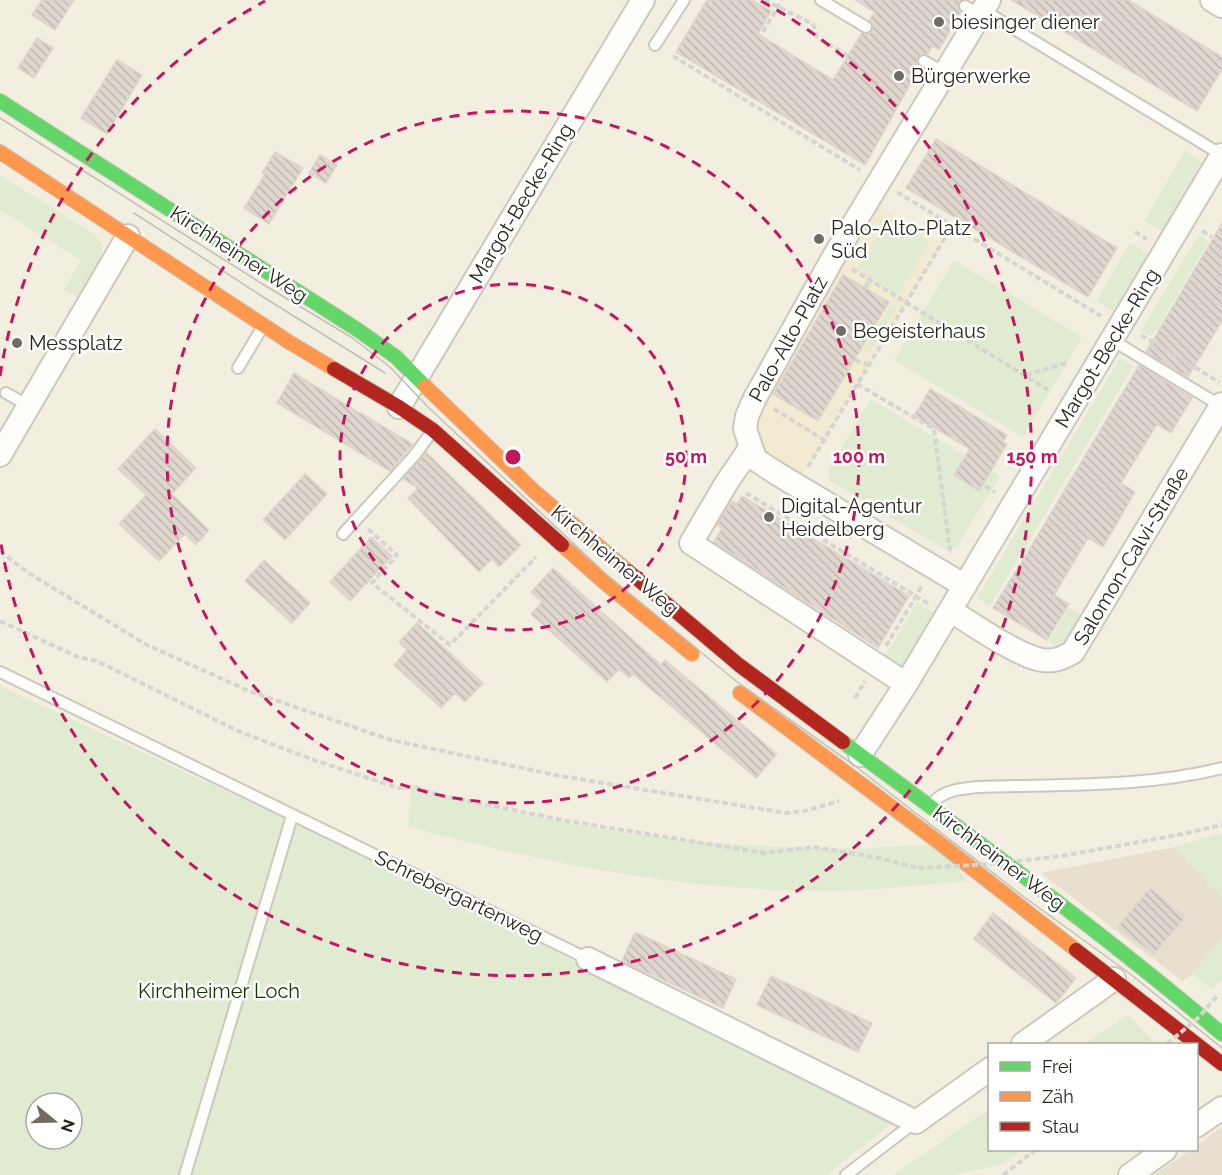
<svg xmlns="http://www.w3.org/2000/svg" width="1222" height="1175" viewBox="0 0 1222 1175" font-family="Raleway,sans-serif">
  <defs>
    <pattern id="building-back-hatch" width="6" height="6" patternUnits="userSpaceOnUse" patternTransform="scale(1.5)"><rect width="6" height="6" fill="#dfd6ce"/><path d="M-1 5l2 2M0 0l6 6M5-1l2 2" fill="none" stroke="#bfb8b0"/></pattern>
  </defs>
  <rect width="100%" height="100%" fill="#f3efe0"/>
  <path fill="#e8dfce" d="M1174,847L1222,898V938L1193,974L1182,981L1041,873Z
    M1222,1127V1175H1154L1190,1150H1196L1197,1145Z"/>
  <path fill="#f2ebd1" d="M878,205L941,243L801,476L766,455L749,428Z"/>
  <path fill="#e0ebd1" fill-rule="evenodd" d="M1185,151L1203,162L1162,231L1144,221Z
    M0,175L94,234L103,245L101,260L78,298L64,290L81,260L0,210Z
    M889,218L929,242L898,295L857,270Z
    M1199,235L1209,241L1152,337L1141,330Z
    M1130,243L1148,254L1113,312L1096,301Z
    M954,260L1082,337L1023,437L894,360Z
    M891,304L897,308L870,352L864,349Z
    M1120,358L1134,366L990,606L977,598Z
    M871,399L1000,476L956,548L946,550L830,481L828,470Z
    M917,603L934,613L899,671L882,661Z
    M1069,607L1082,615L1068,639L1056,646L1049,641Z
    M0,686L389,867L892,1123L827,1175H0ZM36,1103H72V1139H36Z
    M411,785C583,836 762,858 941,844L967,881C922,885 876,890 831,891C688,892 545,863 408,827Z
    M1222,833V898L1174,847Z
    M1222,938V980L1212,989L1193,974Z
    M1128,1015L1156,1044H1084Z
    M989,1109L990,1150H1022L1003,1164L954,1175H893Z"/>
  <path fill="url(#building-back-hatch)" stroke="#ded6ce" stroke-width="1.5" d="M42,0H74L55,30L32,15Z
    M707,0H752L771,11L758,34L833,80L862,33L869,34L873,28L869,20L875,12L855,0H961L958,6L961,12L939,50L932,46L928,54H923L918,57L917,62L920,67L865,165L676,52Z
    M1011,0H1128L1222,57V69L1197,111Z
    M37,38L53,48L34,78L18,68Z
    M117,60L142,75L107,134L81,118Z
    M936,139L1117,248L1088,297L906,188Z
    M275,152L303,168L269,224L244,208L265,174L262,173Z
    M320,155L337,165L326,183L309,173Z
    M1222,223V321L1188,377L1146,352Z
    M843,275L889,302L818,421L773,394Z
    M1139,365L1192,398L1171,433L1157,424L1121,483L1135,492L1103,547L1088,538L1054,595L1069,604L1047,640L993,608L1015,572H1016Z
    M294,373L353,409L413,444L390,471L277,403Z
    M930,389L1007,435L1003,442L1007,444L979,491L954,475L970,449L914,416Z
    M155,429L196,468L172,494L209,530L196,545L185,534L159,561L119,524L146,495L118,469Z
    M426,452L521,545L499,567L492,559L479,572L408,498L418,488L403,479Z
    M305,474L327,494L285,540L263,520Z
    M742,496L909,596L878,648L714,542L722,528L717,525L732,501L737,504Z
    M371,537L392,556L350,601L330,582Z
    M264,560L310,603L292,623L245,581Z
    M553,568L661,665L665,660L777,754L756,778L633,674L629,678L619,669L607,682L531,614L542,602L531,592Z
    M417,623L483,683L465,702L455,693L441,708L394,665L407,650L399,642Z
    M1150,888L1185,917L1154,954L1118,927Z
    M993,913L1076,978L1056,1003L974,939Z
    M635,932L736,979L723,1008L622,961Z
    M771,976L872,1023L858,1052L757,1005Z"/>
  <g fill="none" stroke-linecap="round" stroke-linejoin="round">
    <g stroke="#ccc8bd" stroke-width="14">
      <path id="lane" d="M821,0L866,27
        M965,6L980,15
        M983,10L1222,155
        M655,45L684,0
        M924,61L945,73
        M1112,340L1221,406
        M238,368L262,328
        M6,393L29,406
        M343,534L414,456L431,433
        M0,672L588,959
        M932,804C942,790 961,789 977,787C1059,784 1142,788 1222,768
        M185,1175L292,816
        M846,1175L915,1122"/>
    </g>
    <g stroke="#ccc8bd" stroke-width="26">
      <path id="street" d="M1212,0L1222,6
        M399,407L643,0
        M751,447L727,482L691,543L906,684
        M0,455L128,236
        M965,586L776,473L755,459L745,429L747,416L755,398L833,258L989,0
        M950,610C972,624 1018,656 1042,660C1054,662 1063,658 1073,652L1222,404
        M860,755L906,684L1222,155
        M588,959L916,1122L990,1069
        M1023,1044L1114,979
        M1196,1126L1222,1108
        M1130,1175L1165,1150"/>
    </g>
    <g stroke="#ccc8bd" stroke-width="16">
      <path id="fast" d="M0,101L358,330L396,357L425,386
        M843,742C971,837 1101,931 1222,1034"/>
    </g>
    <g stroke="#ccc8bd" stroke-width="16">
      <path id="slow" d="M0,152L289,342L334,369
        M425,386L534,491L628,571
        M562,545L605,583L692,654
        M740,693L941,844L1076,950"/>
    </g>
    <g stroke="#ccc8bd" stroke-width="16">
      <path id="jam" d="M334,369L399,407L433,430L562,545
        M628,571L739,665L843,742
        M1076,950L1222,1064"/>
    </g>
    <path stroke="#d6d5d1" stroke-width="4" stroke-dasharray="6 3" stroke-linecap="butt" d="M764,0L813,24L817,37L848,56
      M763,32L782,0
      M673,56L860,170
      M897,192L1101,316
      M1202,231L1212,237
      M1135,232L1147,239
      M852,269L1048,390
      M866,288L868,280
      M1141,335L1219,382
      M855,360L869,365
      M1026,375L1066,363
      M857,384L934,429L950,551
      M774,409L824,440
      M808,467L952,226
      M985,486L995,492
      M746,493L929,604
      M368,529L397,555L372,583L450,645L536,557
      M0,551L27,572L147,645L249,691L391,740L560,776L786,813L805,811L839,801
      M0,621L78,657L97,661L238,731L311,759L398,788L414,787L439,795L568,821L764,853L814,847L879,858L918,868
      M886,646L922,586
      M855,698L865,681
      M1062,856L1183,834L1222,825
      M1003,1175L1035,1150"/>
    <use href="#lane" stroke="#fdfdfa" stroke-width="10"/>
    <use href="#street" stroke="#fdfdfa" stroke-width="22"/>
    <use href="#fast" stroke="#63d668" stroke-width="14"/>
    <use href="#slow" stroke="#ff974d" stroke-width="14"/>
    <use href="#jam" stroke="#b3261e" stroke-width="14"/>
    <path stroke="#c0bfbb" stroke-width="1.5" d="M0,118L264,285L351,337L390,367L428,407L606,574L736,681L855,766L1024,897L1129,973L1222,1048
      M134,213L260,295L385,373"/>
    <path stroke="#d6d5d1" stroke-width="4" stroke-dasharray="6 3" stroke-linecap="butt" d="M918,868L991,864L1062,856
      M1167,1044L1198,1018L1219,994"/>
  </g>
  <g fill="none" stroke="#c2185b" stroke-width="3" stroke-dasharray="10 8">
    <circle cx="513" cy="457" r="173"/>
    <circle cx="513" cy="457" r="346"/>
    <path d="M0 376A519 519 0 0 1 265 1M761 1A519 519 0 1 1 0 538"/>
  </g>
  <g fill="#706c61" stroke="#fff" stroke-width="2">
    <circle cx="939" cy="22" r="6"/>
    <circle cx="899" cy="76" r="6"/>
    <circle cx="819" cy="239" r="6"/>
    <circle cx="841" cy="331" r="6"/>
    <circle cx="17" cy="343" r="6"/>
    <circle cx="769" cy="517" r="6"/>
  </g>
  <g text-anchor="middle" stroke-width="5" stroke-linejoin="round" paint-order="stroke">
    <g font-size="20" fill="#29261c" stroke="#fff" text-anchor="start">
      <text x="951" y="29">biesinger diener</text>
      <text x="911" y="83">Bürgerwerke</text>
      <text x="831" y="235">Palo-Alto-Platz<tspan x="831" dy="23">Süd</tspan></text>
      <text x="853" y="338">Begeisterhaus</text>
      <text x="29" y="350">Messplatz</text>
      <text x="781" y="513">Digital-Agentur<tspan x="781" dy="23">Heidelberg</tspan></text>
    </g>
    <g font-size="20" fill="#29261c" stroke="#fff">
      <text transform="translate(521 203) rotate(-59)" y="7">Margot-Becke-Ring</text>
      <text transform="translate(239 254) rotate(33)" y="7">Kirchheimer Weg</text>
      <text transform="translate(788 339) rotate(-61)" y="7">Palo-Alto-Platz</text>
      <text transform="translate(1107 348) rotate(-59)" y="7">Margot-Becke-Ring</text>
      <text transform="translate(1131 556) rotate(-59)" y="7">Salomon-Calvi-Straße</text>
      <text transform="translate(615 560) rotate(40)" y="7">Kirchheimer Weg</text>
      <text transform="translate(999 858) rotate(37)" y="7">Kirchheimer Weg</text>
      <text transform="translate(459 896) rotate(26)" y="7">Schrebergartenweg</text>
    </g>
    <g font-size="20" fill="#143400" stroke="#fff">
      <text x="219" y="998">Kirchheimer Loch</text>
    </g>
  </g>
  <circle cx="513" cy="457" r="9" fill="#c2185b" stroke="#fff" stroke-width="3"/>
  <g font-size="18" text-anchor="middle" font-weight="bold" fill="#c2185b" stroke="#fff" stroke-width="5" stroke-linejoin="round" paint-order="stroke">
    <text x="686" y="463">50 m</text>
    <text x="859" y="463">100 m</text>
    <text x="1032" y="463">150 m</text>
  </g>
  <rect x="988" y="1043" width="210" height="108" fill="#ffffff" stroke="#a9a8a4" stroke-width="1.5"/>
  <rect x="1000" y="1062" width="30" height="9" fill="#63d668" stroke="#a9a8a4" stroke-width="1.5"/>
  <text x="1042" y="1073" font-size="18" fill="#29261c">Frei</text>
  <rect x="1000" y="1092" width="30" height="9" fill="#ff974d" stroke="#a9a8a4" stroke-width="1.5"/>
  <text x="1042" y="1103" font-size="18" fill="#29261c">Zäh</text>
  <rect x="1000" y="1122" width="30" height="9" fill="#b3261e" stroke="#a9a8a4" stroke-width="1.5"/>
  <text x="1042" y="1133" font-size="18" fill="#29261c">Stau</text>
  <g transform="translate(54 1121) rotate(109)"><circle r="28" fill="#ffffff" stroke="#a9a8a4" stroke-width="1.5"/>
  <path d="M0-4.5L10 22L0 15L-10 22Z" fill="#706c61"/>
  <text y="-9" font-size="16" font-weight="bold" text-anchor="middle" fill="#29261c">N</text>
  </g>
</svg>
